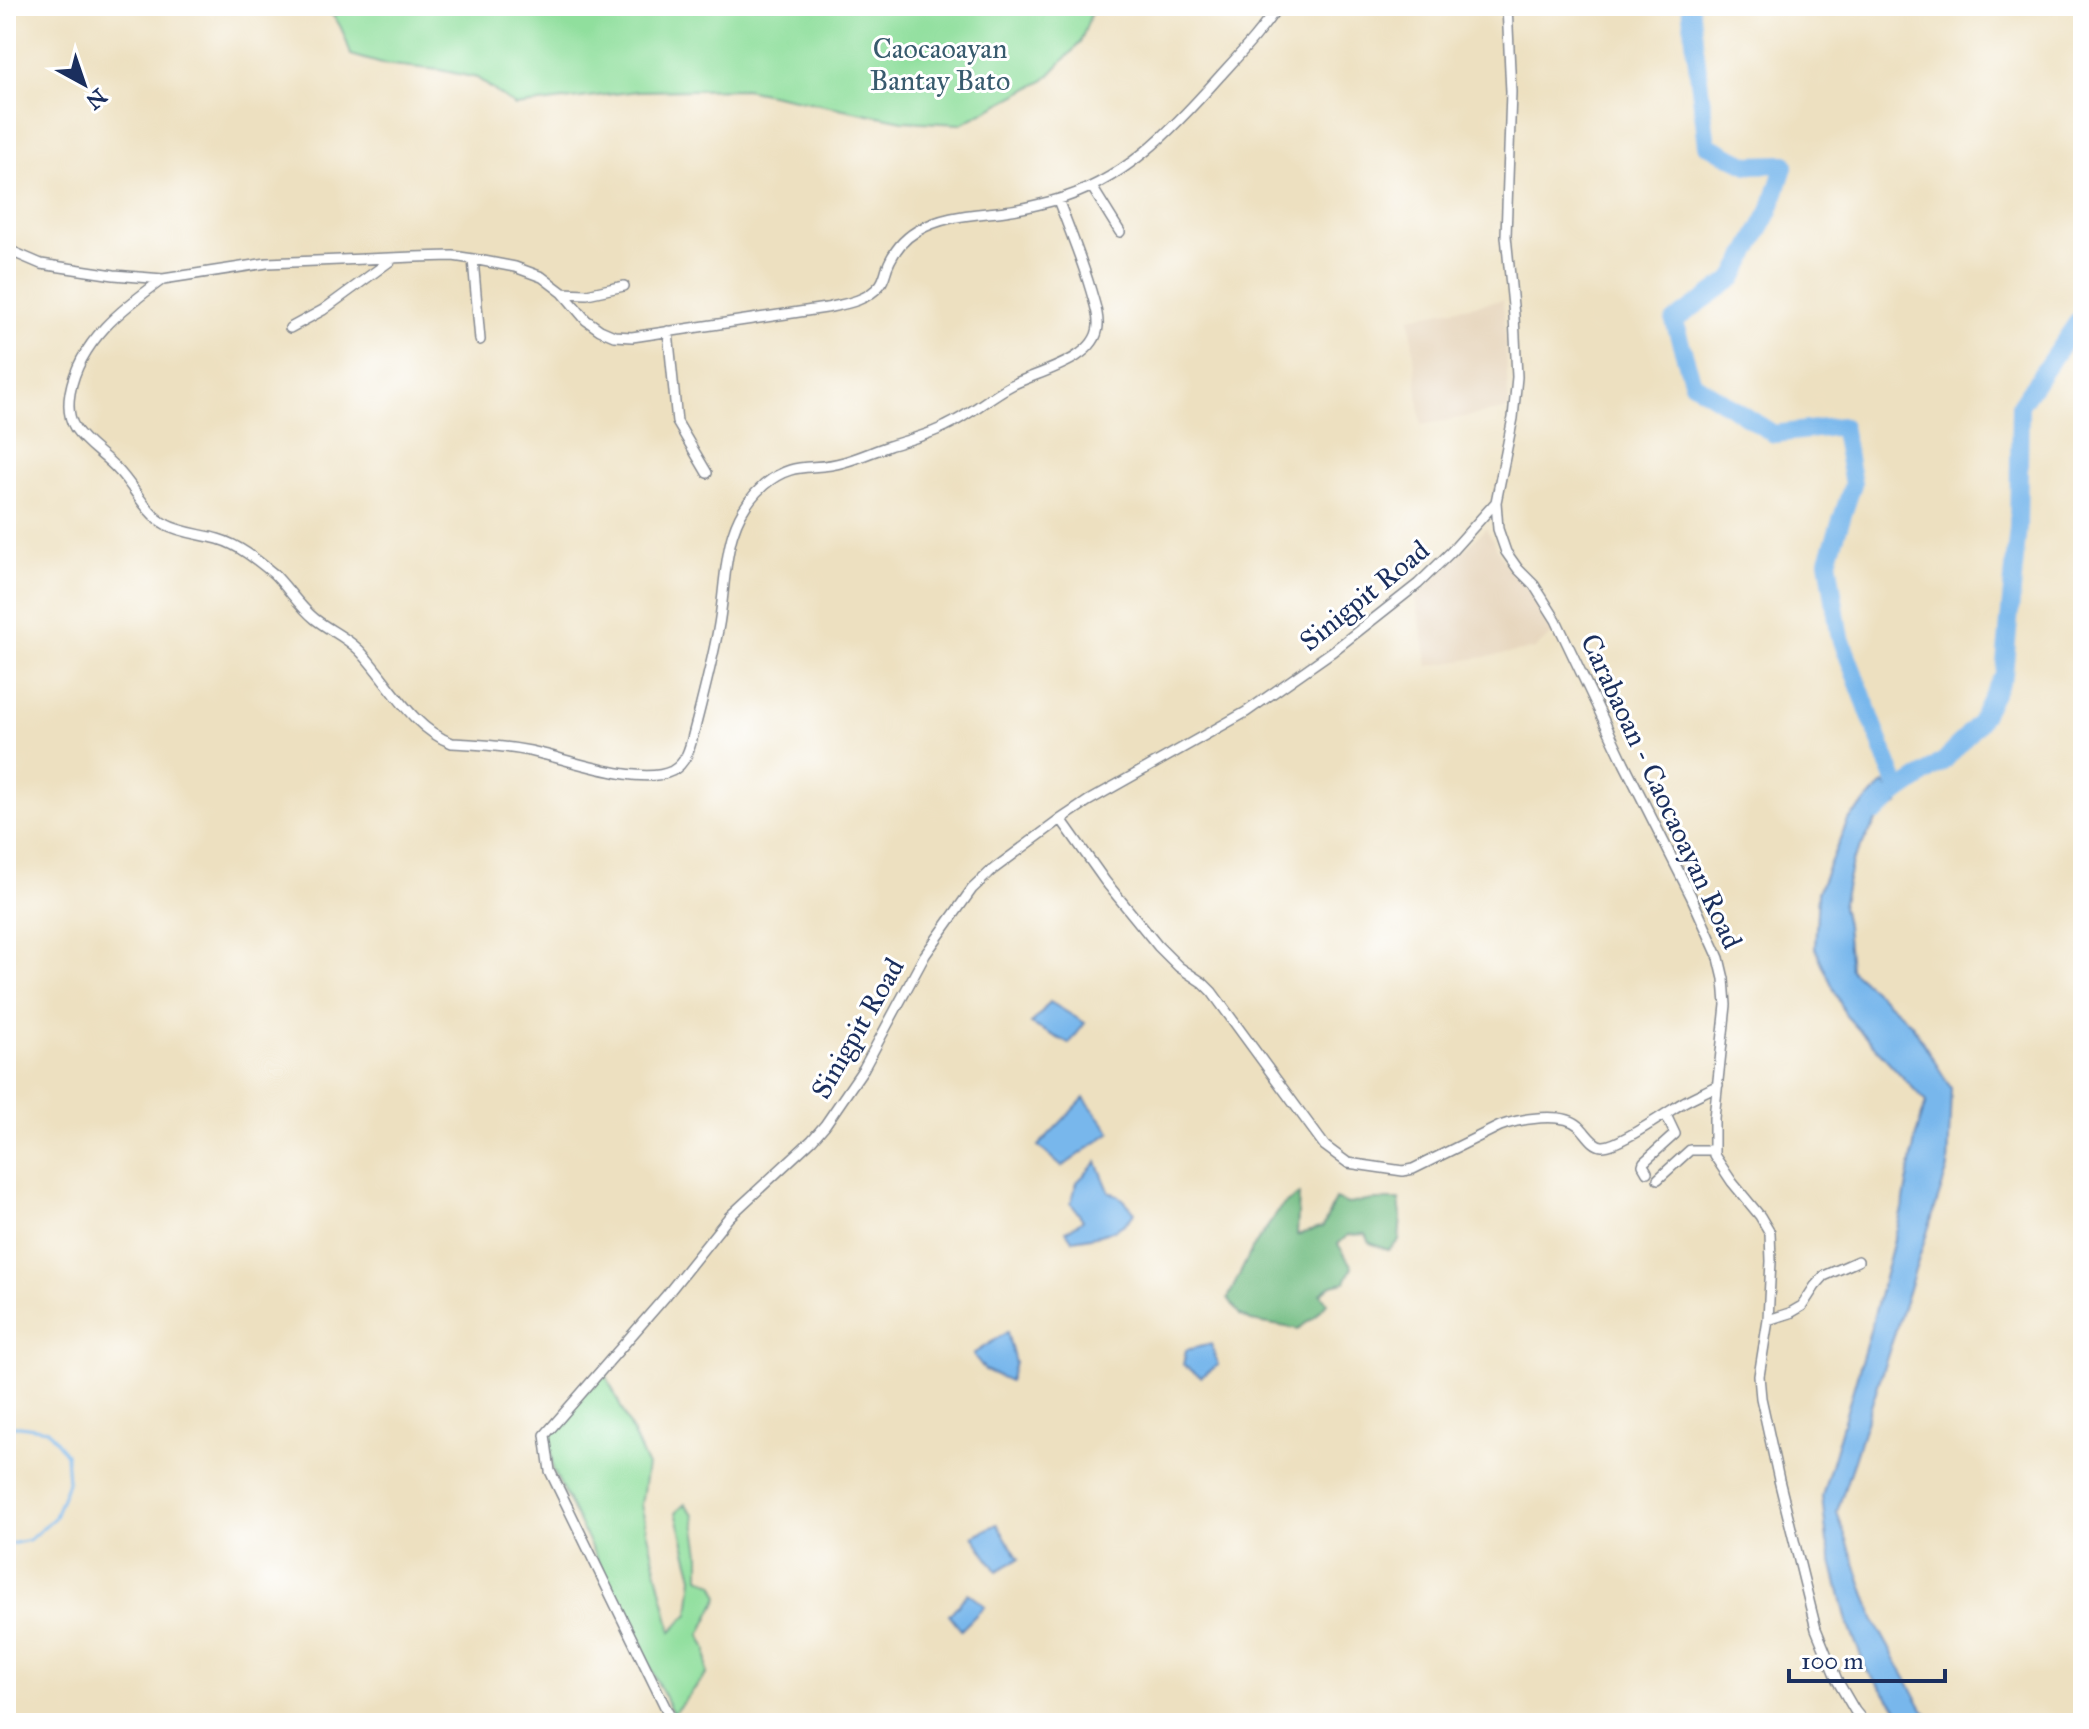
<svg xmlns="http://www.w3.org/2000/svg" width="2089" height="1729" viewBox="0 0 2089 1729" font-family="'IM FELL Great Primer',serif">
  <rect width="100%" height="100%" fill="#fff"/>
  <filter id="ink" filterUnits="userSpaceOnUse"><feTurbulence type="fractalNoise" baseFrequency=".0125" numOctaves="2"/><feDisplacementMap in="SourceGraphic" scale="16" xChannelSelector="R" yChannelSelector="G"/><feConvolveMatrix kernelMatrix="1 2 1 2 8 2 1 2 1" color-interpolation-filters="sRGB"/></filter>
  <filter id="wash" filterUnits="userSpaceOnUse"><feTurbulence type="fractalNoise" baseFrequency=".006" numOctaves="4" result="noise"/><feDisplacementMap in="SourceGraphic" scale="32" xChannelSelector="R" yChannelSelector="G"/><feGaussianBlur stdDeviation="1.8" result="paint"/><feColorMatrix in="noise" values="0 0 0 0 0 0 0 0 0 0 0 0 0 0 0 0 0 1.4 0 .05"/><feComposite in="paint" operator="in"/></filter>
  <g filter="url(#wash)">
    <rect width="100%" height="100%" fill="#ede0c0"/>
    <path fill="#e4d1b6" d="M1503,300L1509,409L1421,425L1410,317Z
      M1486,528L1507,567L1531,593L1555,632L1535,649L1428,666L1416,598Z"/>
    <path fill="#90df9d" stroke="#56877e" stroke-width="2" d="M316,6H1094L1080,43L1045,80L961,124L903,121L745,89L638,91L515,106L477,78L440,70L382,64L351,55C344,34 339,12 316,6Z
      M604,1370L647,1465L641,1505L671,1631L689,1614L693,1577L676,1512L685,1504L694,1515L700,1553V1577L713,1584L719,1597L700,1635L707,1649V1674L673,1714L553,1470L549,1434Z"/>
    <path fill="#74be84" stroke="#487671" stroke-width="2" d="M1299,1194L1297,1235L1323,1227L1335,1199L1348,1204L1374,1200H1399L1401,1216L1399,1241L1388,1250L1370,1243L1366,1234L1348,1235L1338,1244L1352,1267L1345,1282L1332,1285L1321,1294L1327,1303L1316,1316L1298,1329L1251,1321L1240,1315L1228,1298L1252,1249L1282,1206Z"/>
    <path fill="#78b7ec" stroke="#4a73a5" stroke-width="2" d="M1884,783L1899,804L1879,816L1852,862L1842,906L1846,925L1850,969L1911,1023L1951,1088L1948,1168L1837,1512L1876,1624L1923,1709L1938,1723H1910L1867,1671L1847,1621L1827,1542L1822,1496L1868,1338L1903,1206L1916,1135L1926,1102L1846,1016L1815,948L1818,892L1848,820Z
      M1050,1002L1085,1023L1069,1044L1031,1024Z
      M1084,1098L1111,1132L1062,1167L1038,1146Z
      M1097,1162L1109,1191L1123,1199L1135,1212C1123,1233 1094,1237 1072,1240L1066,1231L1083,1220L1071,1203L1077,1182Z
      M1007,1332L1015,1363L1009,1381L985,1370L973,1354Z
      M1211,1344L1218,1365L1201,1377L1183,1365L1186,1350Z
      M997,1524L1019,1559L997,1571L973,1536Z
      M968,1593L985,1606L961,1630L949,1615Z"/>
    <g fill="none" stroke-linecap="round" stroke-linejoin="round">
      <path stroke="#78b7ec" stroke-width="3" d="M6,1426H20L48,1430L66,1454L68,1482L55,1517L29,1540L6,1545"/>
      <path stroke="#78b7ec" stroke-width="18" d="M1690,6L1707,145L1748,165L1785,164L1770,211L1734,278L1674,321L1693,383L1774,434L1842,426L1853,484L1828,560L1839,633L1899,792L1876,812
        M1899,792L1945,760L1979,722L2004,674L2018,527L2020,405L2083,314"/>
    </g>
  </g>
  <g filter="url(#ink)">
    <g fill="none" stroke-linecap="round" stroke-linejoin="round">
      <g stroke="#84888f" stroke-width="12">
        <path id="minor" d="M1507,6L1511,92L1506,236L1514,316L1517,377L1513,418L1496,502L1498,529L1506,552L1518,569L1534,585L1556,620L1624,763L1691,896L1719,958L1724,979L1726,1005L1714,1118V1155L1732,1182L1760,1216L1770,1233L1771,1261L1768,1320L1759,1376L1761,1398L1779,1480L1816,1629L1837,1680L1855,1711L1865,1723
          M1092,187L1120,232
          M6,249L41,264L114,275L163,279L267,263L414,257L453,256L473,259L515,267L542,277L563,293L586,320L600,330L614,336L632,337L826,308C845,304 867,301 880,285C884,280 885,274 887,268C893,252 902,240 917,231C944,215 974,215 1005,211C1021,209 1037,205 1052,201C1123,183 1173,129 1220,76C1240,54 1261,32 1278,6
          M473,259L480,340
          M163,279C123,308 79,341 70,393C68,405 68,417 75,428C86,445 105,455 118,470C133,485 147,515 165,524C181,533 201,534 218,539C239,545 257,560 274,574C288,588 299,606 315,619C329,630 346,637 359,650C388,680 411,728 452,743C479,744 504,746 530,751C565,758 640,787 672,771C689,762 691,741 696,724C704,693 712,662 718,630C728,579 720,523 764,485C795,459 812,472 844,462C859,458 874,451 889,446C908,440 928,435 946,426C970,415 989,397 1012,385C1037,372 1096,360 1098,326C1099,314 1094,302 1091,291C1082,260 1070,230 1058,200
          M563,293L587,294L624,286
          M290,328L323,310L394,258
          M668,331L677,422L707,473
          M1061,819L1105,881L1158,946L1179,967L1203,983L1212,992L1325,1146L1348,1163L1403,1171L1413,1169L1500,1126C1519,1119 1563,1111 1579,1126C1586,1132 1592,1145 1602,1146C1617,1148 1669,1111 1684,1102C1695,1096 1707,1091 1718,1085
          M1647,1172L1643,1165L1644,1162L1675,1134L1666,1115
          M1658,1179L1690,1150H1714
          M1768,1320L1790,1313L1802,1306L1815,1286L1824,1276L1858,1261
          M673,1723L550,1471L545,1435L665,1297L729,1217L812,1140L825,1125L864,1068L925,955L972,889L991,871L1061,819L1088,801L1246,712L1333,651L1418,584L1451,552L1496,502"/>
      </g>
      <use href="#minor" stroke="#fff" stroke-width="9"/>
    </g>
  </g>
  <g text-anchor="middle" stroke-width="6" stroke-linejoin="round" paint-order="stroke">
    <g font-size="28" fill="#385b6e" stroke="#fff">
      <text x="940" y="58">Caocaoayan<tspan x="940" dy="32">Bantay Bato</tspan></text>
    </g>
    <g font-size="28" fill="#1b2f5e" stroke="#fff">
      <text transform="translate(1364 595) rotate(-39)" y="10">Sinigpit Road</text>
      <text transform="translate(1662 791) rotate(65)" y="10">Carabaoan - Caocaoayan Road</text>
      <text transform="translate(857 1028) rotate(-60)" y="10">Sinigpit Road</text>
    </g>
  </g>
  <rect width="2089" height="1729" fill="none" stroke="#fff" stroke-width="32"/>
  <g transform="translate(84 84) rotate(140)" stroke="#ffffff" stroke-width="6" paint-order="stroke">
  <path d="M0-6L14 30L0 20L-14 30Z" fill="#1b2f5e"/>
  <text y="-12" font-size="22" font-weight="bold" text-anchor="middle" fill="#1b2f5e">N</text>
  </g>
  <path d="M1789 1669v12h156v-12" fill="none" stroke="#1b2f5e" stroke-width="4"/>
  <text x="1801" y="1669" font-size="24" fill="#1b2f5e" stroke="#ffffff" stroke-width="6" paint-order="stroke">100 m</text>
</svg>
